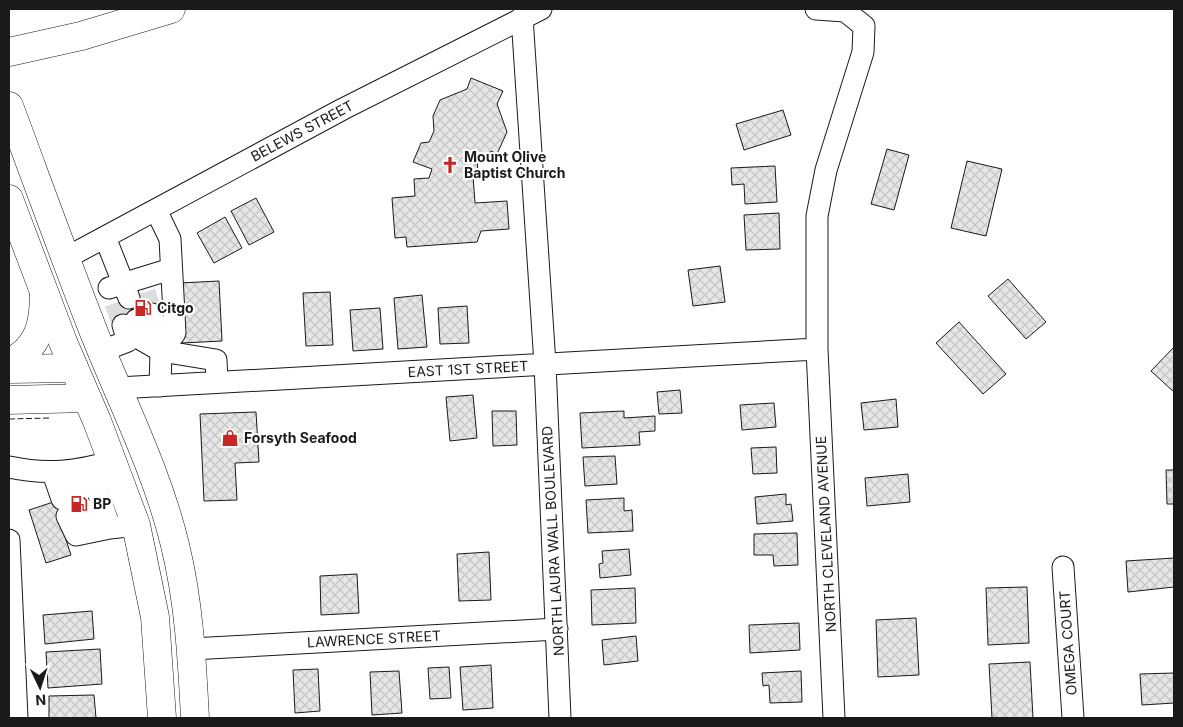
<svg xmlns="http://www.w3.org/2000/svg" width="1183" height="727" viewBox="0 0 1183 727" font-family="Inter,sans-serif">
  <defs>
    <pattern id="building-cross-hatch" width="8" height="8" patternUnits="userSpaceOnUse" patternTransform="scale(1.25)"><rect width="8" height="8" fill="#e6e6e6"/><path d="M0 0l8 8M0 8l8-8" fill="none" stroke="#c5c5c5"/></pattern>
  </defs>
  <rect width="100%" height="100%" fill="#fff"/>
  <path fill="url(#building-cross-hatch)" stroke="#1a1a1a" d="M471,78L503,91L497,104L507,132L497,154L491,151L487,158L477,155L478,175H473L475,203L507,201L509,229L481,231L477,242L407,247L406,237L395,238L392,198L415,196L414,179L429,178L432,169L413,162L421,143L429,142L434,131L433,116L440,100L467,89Z
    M783,110L791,135L744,150L736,124Z
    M887,149L909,155L894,210L871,204Z
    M967,161L1002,169L986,236L951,228Z
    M775,166L777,202L745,204L744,184L732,185L731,168Z
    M256,198L274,232L249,245L231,211Z
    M779,213L780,249L746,250L744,215Z
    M225,217L242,248L214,263L197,233Z
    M720,266L725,302L693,306L688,270Z
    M1008,279L1046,322L1026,339L988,296Z
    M219,281L222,341L182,343L180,283Z
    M330,292L333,345L306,346L303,293Z
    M422,295L427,347L398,349L394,298Z
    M467,306L469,343L440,344L438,308Z
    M380,308L383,349L353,351L350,310Z
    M959,322L1006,374L983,394L936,343Z
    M1174,347V392L1151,371Z
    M680,390L682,413L659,414L657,392Z
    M473,395L477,438L450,441L446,397Z
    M896,399L898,427L864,430L861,403Z
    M774,403L776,427L742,430L740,405Z
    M492,411H516L517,445L493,446Z
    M624,411V418L655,416V431L639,432L640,445L582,448L580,413Z
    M256,412L259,462L235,463L237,500L204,501L200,414Z
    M776,447L777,473L753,474L751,448Z
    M615,456L617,484L585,486L583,457Z
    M1166,470H1174V504H1167Z
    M908,474L910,502L867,506L865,478Z
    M90,490L96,507L59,519L71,555L46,563L29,510Z
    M786,494V505L791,504L793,521L757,524L755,497Z
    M624,498V511L632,510L633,531L588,533L586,500Z
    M797,533L798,565L774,566L773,555H754V534Z
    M629,549L631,575L600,578L599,564L603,563L602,551Z
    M489,552L491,600L459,601L457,554Z
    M1174,558V587L1128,592L1126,561Z
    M357,574L359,613L321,615L320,576Z
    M1027,587L1029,643L988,645L986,588Z
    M635,588L636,623L592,625L591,590Z
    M92,611L94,639L45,644L43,615Z
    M916,618L919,675L878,677L876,620Z
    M799,623L800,650L750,653L749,625Z
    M636,636L638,661L604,665L602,640Z
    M100,649L102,684L48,688L46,652Z
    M1030,662L1033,718H992L989,664Z
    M491,665L493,708L463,710L460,667Z
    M449,667L451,698L430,699L428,668Z
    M318,669L320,711L295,713L293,670Z
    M399,671L402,713L372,715L370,672Z
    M801,671L802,702L770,703L769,685L763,686L762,673Z
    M1174,673V703L1142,705L1140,674Z
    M94,695L96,718H49V696Z"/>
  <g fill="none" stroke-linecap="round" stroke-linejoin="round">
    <path stroke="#ddd" stroke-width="21" stroke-dasharray="21 11" stroke-linecap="butt" d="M145,292L152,314
      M115,303L123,325"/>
    <g stroke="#1a1a1a" stroke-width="23">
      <path id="minor" d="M816,9L845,11L864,26L863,52L826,170L817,216V349L834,718
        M522,17L545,364L560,718
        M156,210L170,239L175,333L161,351
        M105,237L129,298
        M66,258L343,109L541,9
        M109,288L171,269
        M152,314L161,351
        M136,320L142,340L161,351
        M102,351L128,341L123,325
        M160,386L161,351L216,360L217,382
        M118,388L817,349
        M9,467C46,475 77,472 113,461
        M90,468L110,528L136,525
        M72,472L79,493
        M53,473L62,499
        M85,510L92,531
        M67,516L76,535L110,528
        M9,540L17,718
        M1063,567L1073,718
        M191,649L557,629"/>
    </g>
    <g stroke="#1a1a1a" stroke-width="29">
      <path id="major" d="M9,106C37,181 64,256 93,330C121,401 157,470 175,545C189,602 192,660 195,718
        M9,199L63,342L97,421L136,525L155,617L162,718"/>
    </g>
    <g stroke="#1a1a1a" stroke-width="29">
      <path id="highway" d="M9,52L81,36L171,9
        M9,363C39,348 44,324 44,293
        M9,369L74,368
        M9,400L87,398"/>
    </g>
    <use href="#minor" stroke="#fff" stroke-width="21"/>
    <use href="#major" stroke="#fff" stroke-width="28"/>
    <use href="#highway" stroke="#fff" stroke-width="28"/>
    <path stroke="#1a1a1a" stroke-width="1" stroke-dasharray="6 2.5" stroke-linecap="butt" d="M9,419L49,418"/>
  </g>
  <defs>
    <g id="church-bare" transform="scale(1.35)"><path d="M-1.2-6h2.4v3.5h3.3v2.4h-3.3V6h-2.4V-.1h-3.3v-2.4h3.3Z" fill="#c62828" stroke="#fff" stroke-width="2.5" paint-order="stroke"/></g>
    <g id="fuel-bare" transform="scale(1.35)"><path d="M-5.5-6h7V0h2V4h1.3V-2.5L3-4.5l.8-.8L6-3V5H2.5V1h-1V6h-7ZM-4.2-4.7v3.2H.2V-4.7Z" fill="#c62828" stroke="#fff" stroke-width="2.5" paint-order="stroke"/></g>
    <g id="shop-bare" transform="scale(1.35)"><path d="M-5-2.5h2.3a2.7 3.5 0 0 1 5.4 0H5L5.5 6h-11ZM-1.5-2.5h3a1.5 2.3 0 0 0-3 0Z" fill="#c62828" stroke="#fff" stroke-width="2.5" paint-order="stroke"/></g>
  </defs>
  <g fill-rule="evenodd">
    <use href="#church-bare" x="450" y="165"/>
    <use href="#fuel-bare" x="143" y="308"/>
    <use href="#shop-bare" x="230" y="438"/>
    <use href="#fuel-bare" x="79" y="504"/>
  </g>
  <g text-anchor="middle" stroke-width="4" stroke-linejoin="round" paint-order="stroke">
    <g font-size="14" fill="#1a1a1a" stroke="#fff">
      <text transform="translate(302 131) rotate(-28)" y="5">BELEWS STREET</text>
      <text transform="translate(468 369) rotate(-3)" y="5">EAST 1ST STREET</text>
      <text transform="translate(826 534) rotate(-93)" y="5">NORTH CLEVELAND AVENUE</text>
      <text transform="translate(553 541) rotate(-93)" y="5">NORTH LAURA WALL BOULEVARD</text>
      <text transform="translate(374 639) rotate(-3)" y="5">LAWRENCE STREET</text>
      <text transform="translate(1068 643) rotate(-94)" y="5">OMEGA COURT</text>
    </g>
    <g font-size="14" font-weight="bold" fill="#1a1a1a" stroke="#fff" text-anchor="start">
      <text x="464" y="162">Mount Olive<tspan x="464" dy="16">Baptist Church</tspan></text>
      <text x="157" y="313">Citgo</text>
      <text x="244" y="443">Forsyth Seafood</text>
      <text x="93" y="509">BP</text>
    </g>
  </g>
  <rect width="1183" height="727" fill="none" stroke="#1a1a1a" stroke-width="20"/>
  <g transform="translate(40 687) rotate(176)" stroke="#ffffff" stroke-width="4" paint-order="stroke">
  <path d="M0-4L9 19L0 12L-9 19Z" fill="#1a1a1a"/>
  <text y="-8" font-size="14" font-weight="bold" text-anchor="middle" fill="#1a1a1a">N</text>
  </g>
</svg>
